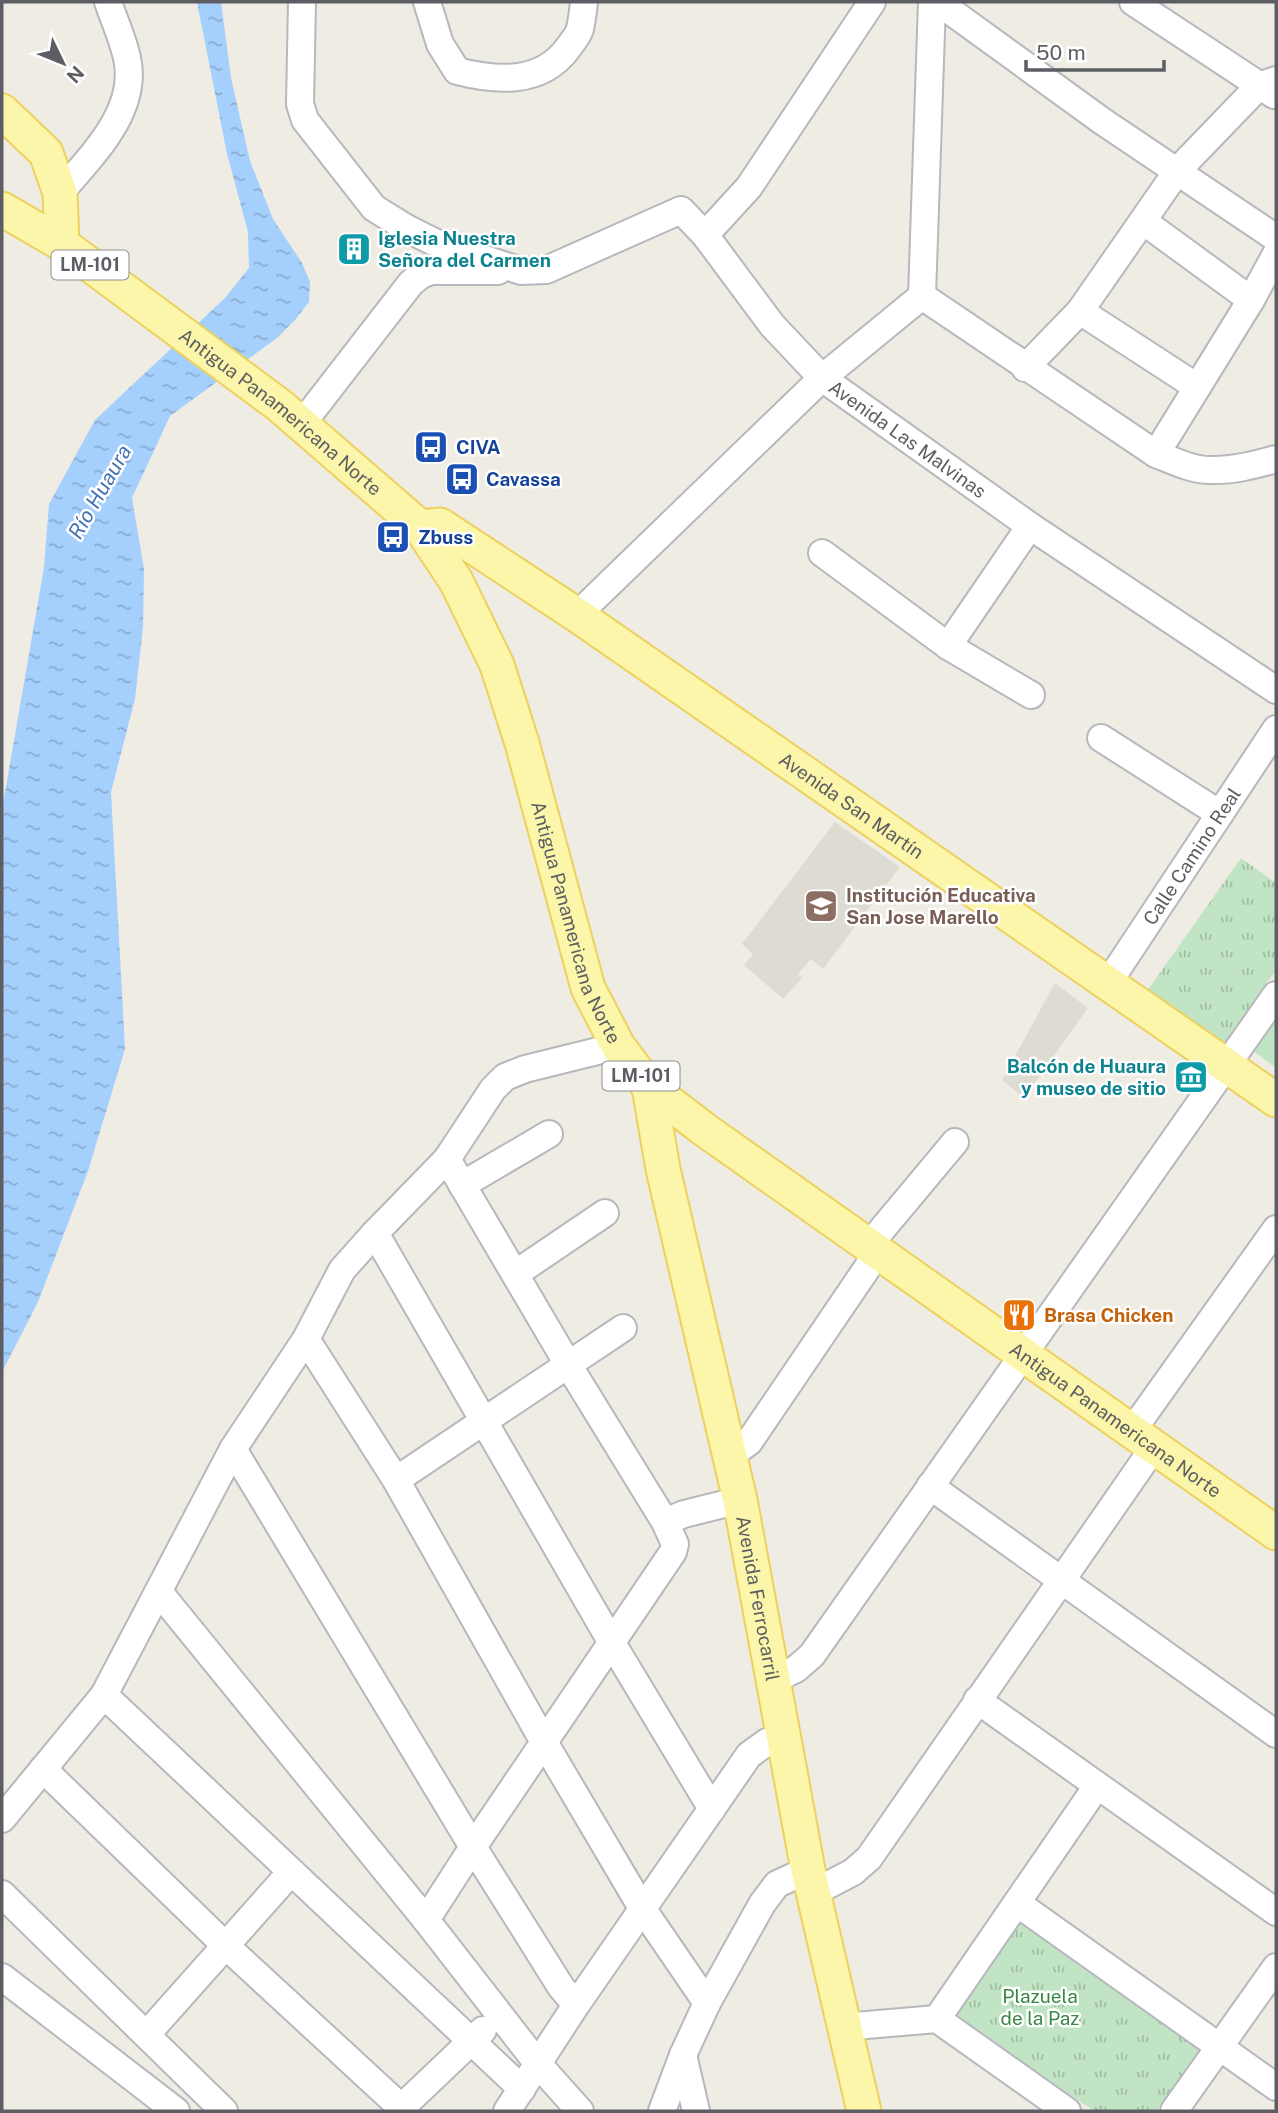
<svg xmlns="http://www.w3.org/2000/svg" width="1278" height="2113" viewBox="0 0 1278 2113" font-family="'Public Sans',sans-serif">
  <defs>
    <pattern id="park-tufts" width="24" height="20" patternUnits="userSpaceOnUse" patternTransform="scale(1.75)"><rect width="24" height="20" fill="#c1e5c4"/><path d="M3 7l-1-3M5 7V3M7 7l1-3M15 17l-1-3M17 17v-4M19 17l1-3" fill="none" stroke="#a0bda3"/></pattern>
    <pattern id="water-ripples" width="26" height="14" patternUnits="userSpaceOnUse" patternTransform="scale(1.75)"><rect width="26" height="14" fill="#a5cffc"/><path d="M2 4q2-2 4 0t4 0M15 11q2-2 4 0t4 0" fill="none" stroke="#8aabd0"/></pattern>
  </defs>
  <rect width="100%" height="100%" fill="#eeece3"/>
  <path fill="#dedbd2" d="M835,822L900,867L823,969L811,959L798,974L802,978L783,999L744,965L753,954L742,944Z
    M1055,983L1088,1008L1024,1098L1002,1080Z"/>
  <path fill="#c1e5c4" d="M1276,1014V1068L1255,1052L1254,1048Z"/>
  <path fill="url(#park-tufts)" d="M1241,858L1276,883V970L1223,1046L1145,994Z
    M1020,1923L1201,2050L1157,2111H1094L955,2016Z"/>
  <path fill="url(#water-ripples)" d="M197,2H221L231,78L250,161L273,219L302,263L310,282L309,302L295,320L277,338L170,416L132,498L144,569L143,627L135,699L111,792L125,1049L88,1171L38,1302L2,1372V810L44,567L49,504L95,420L225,298L249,268L248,232L227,154Z"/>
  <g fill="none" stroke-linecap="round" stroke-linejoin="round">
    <g stroke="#b6b8bd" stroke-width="30">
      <g id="minor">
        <path d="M302,2L300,104L305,120L374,208L408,229L434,242L521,271L546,270L681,210L705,235L772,325L822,378L922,296L1156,454C1172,460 1191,470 1210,470C1232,471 1255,465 1276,459"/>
        <path d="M427,2L440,44L457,71C496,81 541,85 568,48C572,42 578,36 580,29C582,20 583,11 584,2"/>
        <path d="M938,2L1102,121L1276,238"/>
        <path d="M1133,2L1274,95"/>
        <path d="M60,193C91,156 139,111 127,58C123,39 114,20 108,2"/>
        <path d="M1143,221L1251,300"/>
        <path d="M705,235L749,187L872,2"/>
        <path d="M922,296L932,2"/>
        <path d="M1080,311L1197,387"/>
        <path d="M1025,368L1080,311L1178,170L1259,86L1276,80"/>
        <path d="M301,425L411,283L421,275L431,271H498"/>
        <path d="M1156,454L1251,300L1276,254"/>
        <path d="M822,553L948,646L1031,695"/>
        <path id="s1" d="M577,615L822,378L1030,526L1276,690"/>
        <path d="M948,646L1030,526"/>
        <path d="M1101,738L1220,814"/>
        <path id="s2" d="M1108,983L1276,729"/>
        <path d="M462,1185L549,1134"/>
        <path d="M375,1233L612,1643L712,1809"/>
        <path d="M869,1245L955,1142"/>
        <path d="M515,1274L605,1213"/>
        <path d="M306,1339L396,1480L544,1742L642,1908L707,2003"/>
        <path d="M1132,1431L1276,1229"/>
        <path d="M233,1449L473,1847L561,1987L576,2005"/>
        <path d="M731,1455L749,1442L878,1252"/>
        <path d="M396,1480L623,1328"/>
        <path d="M930,1486L1276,1734"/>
        <path d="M665,1522L684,1514L740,1500"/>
        <path d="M159,1592L426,1920L538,2064L580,2111"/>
        <path d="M773,1680L796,1669L812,1655L1276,995"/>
        <path d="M104,1695L522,2089"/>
        <path d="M977,1700L1276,1912"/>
        <path d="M43,1769L226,1946L405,2111"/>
        <path d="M2,1819L104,1695L233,1449L306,1339L342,1270L375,1233L447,1159L493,1089L505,1077L525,1069L618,1046"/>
        <path d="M813,1893L853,1872L869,1858L1154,1447"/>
        <path d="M2,1894L224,2111"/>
        <path d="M1017,1903L1276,2087"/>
        <path d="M426,1920L473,1847L673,1552L675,1544L665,1522L569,1366L447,1159"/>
        <path d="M2,1977L176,2111"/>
        <path d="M937,2019L1097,1786"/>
        <path d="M843,2027L937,2019L1067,2111"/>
        <path d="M147,2034L291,1872"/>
        <path d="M683,2055L696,2111"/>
        <path d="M398,2111L483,2030"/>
        <path d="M507,2111L576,2005L749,1755L767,1742L784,1737"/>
        <path d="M662,2111L683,2055L707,2003L762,1904L777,1884L808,1870"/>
        <path d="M1174,2111L1276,1967"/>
      </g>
    </g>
    <g stroke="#edd15e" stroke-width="37">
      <g id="major">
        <path d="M2,111L46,153L60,193L62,244"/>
        <path id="s3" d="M2,209L62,244L279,405L420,527L456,581L497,665L522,743L588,988L618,1046L649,1087L705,1130L1276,1533"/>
        <path id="s4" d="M420,527L440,525L577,615L1276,1100"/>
        <path id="s5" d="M649,1087L663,1169L740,1500L808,1870L864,2111"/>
      </g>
    </g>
    <use href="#minor" stroke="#fff" stroke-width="26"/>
    <use href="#major" stroke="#fcf6aa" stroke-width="33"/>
  </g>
  <defs>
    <g id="building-square" transform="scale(1.75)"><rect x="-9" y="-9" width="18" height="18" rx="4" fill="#0f9aa8" stroke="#fff"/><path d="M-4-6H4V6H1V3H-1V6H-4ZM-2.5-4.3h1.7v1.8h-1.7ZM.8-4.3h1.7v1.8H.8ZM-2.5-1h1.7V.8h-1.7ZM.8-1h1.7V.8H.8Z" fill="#fff"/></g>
    <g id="bus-square" transform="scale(1.75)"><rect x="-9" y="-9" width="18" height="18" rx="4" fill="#1a4fb4" stroke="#fff"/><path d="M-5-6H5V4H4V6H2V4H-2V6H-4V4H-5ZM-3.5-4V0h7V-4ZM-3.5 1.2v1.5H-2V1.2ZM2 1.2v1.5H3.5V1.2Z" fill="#fff"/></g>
    <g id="school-square" transform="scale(1.75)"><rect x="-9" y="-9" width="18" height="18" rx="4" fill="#8d6e63" stroke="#fff"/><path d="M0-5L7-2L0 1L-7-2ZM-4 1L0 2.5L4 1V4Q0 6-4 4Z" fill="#fff"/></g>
    <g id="museum-square" transform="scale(1.75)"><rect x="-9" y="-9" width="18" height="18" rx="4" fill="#0f9aa8" stroke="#fff"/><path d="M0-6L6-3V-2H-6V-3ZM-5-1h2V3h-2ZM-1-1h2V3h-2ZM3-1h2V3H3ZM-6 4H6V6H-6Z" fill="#fff"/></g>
    <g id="restaurant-square" transform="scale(1.75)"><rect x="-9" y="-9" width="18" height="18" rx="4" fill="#e8710a" stroke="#fff"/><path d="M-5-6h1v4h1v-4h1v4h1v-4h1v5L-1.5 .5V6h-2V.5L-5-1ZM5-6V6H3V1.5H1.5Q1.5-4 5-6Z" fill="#fff"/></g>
  </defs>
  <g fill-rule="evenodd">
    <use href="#building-square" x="354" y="249"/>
    <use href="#bus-square" x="431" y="447"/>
    <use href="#bus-square" x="462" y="479"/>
    <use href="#bus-square" x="393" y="537"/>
    <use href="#school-square" x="821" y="906"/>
    <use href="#museum-square" x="1191" y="1077"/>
    <use href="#restaurant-square" x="1019" y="1315"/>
  </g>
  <g text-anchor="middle" stroke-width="5" stroke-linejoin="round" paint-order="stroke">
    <g fill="#fff" stroke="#8d8e92" stroke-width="2">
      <rect x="51.5" y="250.5" width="77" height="29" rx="5"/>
      <rect x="602.5" y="1061.5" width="77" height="29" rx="5"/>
    </g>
    <g font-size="18" font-weight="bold" fill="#5c5e64">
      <text x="90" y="271">LM-101</text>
      <text x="641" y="1082">LM-101</text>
    </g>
    <g font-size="19" font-weight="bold" fill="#0d838f" stroke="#fff" text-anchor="start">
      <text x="378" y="245">Iglesia Nuestra<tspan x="378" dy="22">Señora del Carmen</tspan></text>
      <text x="1166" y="1073" text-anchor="end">Balcón de Huaura<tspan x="1166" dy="22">y museo de sitio</tspan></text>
    </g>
    <g font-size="19" fill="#5c5e64" stroke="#fff">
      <text dy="7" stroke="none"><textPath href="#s3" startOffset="345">Antigua Panamericana Norte</textPath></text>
      <text dy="7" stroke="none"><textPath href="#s1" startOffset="446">Avenida Las Malvinas</textPath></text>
      <text dy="7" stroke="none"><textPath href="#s4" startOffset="518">Avenida San Martín</textPath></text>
      <text dy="7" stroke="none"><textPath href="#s2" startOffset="152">Calle Camino Real</textPath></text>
      <text dy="7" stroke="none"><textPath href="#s3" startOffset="954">Antigua Panamericana Norte</textPath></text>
      <text dy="7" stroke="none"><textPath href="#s3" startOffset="1710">Antigua Panamericana Norte</textPath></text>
      <text dy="7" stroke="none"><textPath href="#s5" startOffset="523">Avenida Ferrocarril</textPath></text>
    </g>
    <g font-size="19" font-weight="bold" fill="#164399" stroke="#fff" text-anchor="start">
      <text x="456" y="454">CIVA</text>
      <text x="486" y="486">Cavassa</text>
      <text x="418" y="544">Zbuss</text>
    </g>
    <g font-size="19" font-weight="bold" fill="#785e54" stroke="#fff" text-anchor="start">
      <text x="846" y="902">Institución Educativa<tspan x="846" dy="22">San Jose Marello</tspan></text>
    </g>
    <g font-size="19" font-weight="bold" fill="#c56008" stroke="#fff" text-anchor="start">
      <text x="1044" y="1322">Brasa Chicken</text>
    </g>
    <g font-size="19" fill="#388643" stroke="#fff">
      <text x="1040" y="2003">Plazuela<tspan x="1040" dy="22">de la Paz</tspan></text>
    </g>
    <g font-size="21" font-style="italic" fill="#4573b6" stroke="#fff">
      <text transform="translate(100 492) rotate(-60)" y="7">Río Huaura</text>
    </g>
  </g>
  <rect width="1278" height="2113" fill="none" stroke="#5c5e64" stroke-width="7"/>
  <g transform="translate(63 63) rotate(133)" stroke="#ffffff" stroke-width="5" paint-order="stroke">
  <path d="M0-5L12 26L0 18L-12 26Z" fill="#5c5e64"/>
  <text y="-10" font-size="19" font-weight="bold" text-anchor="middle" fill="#5c5e64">N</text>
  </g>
  <path d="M1026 60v10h138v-10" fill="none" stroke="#5c5e64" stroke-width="3.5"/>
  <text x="1036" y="60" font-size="21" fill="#5c5e64" stroke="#ffffff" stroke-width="5" paint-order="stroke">50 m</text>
</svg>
